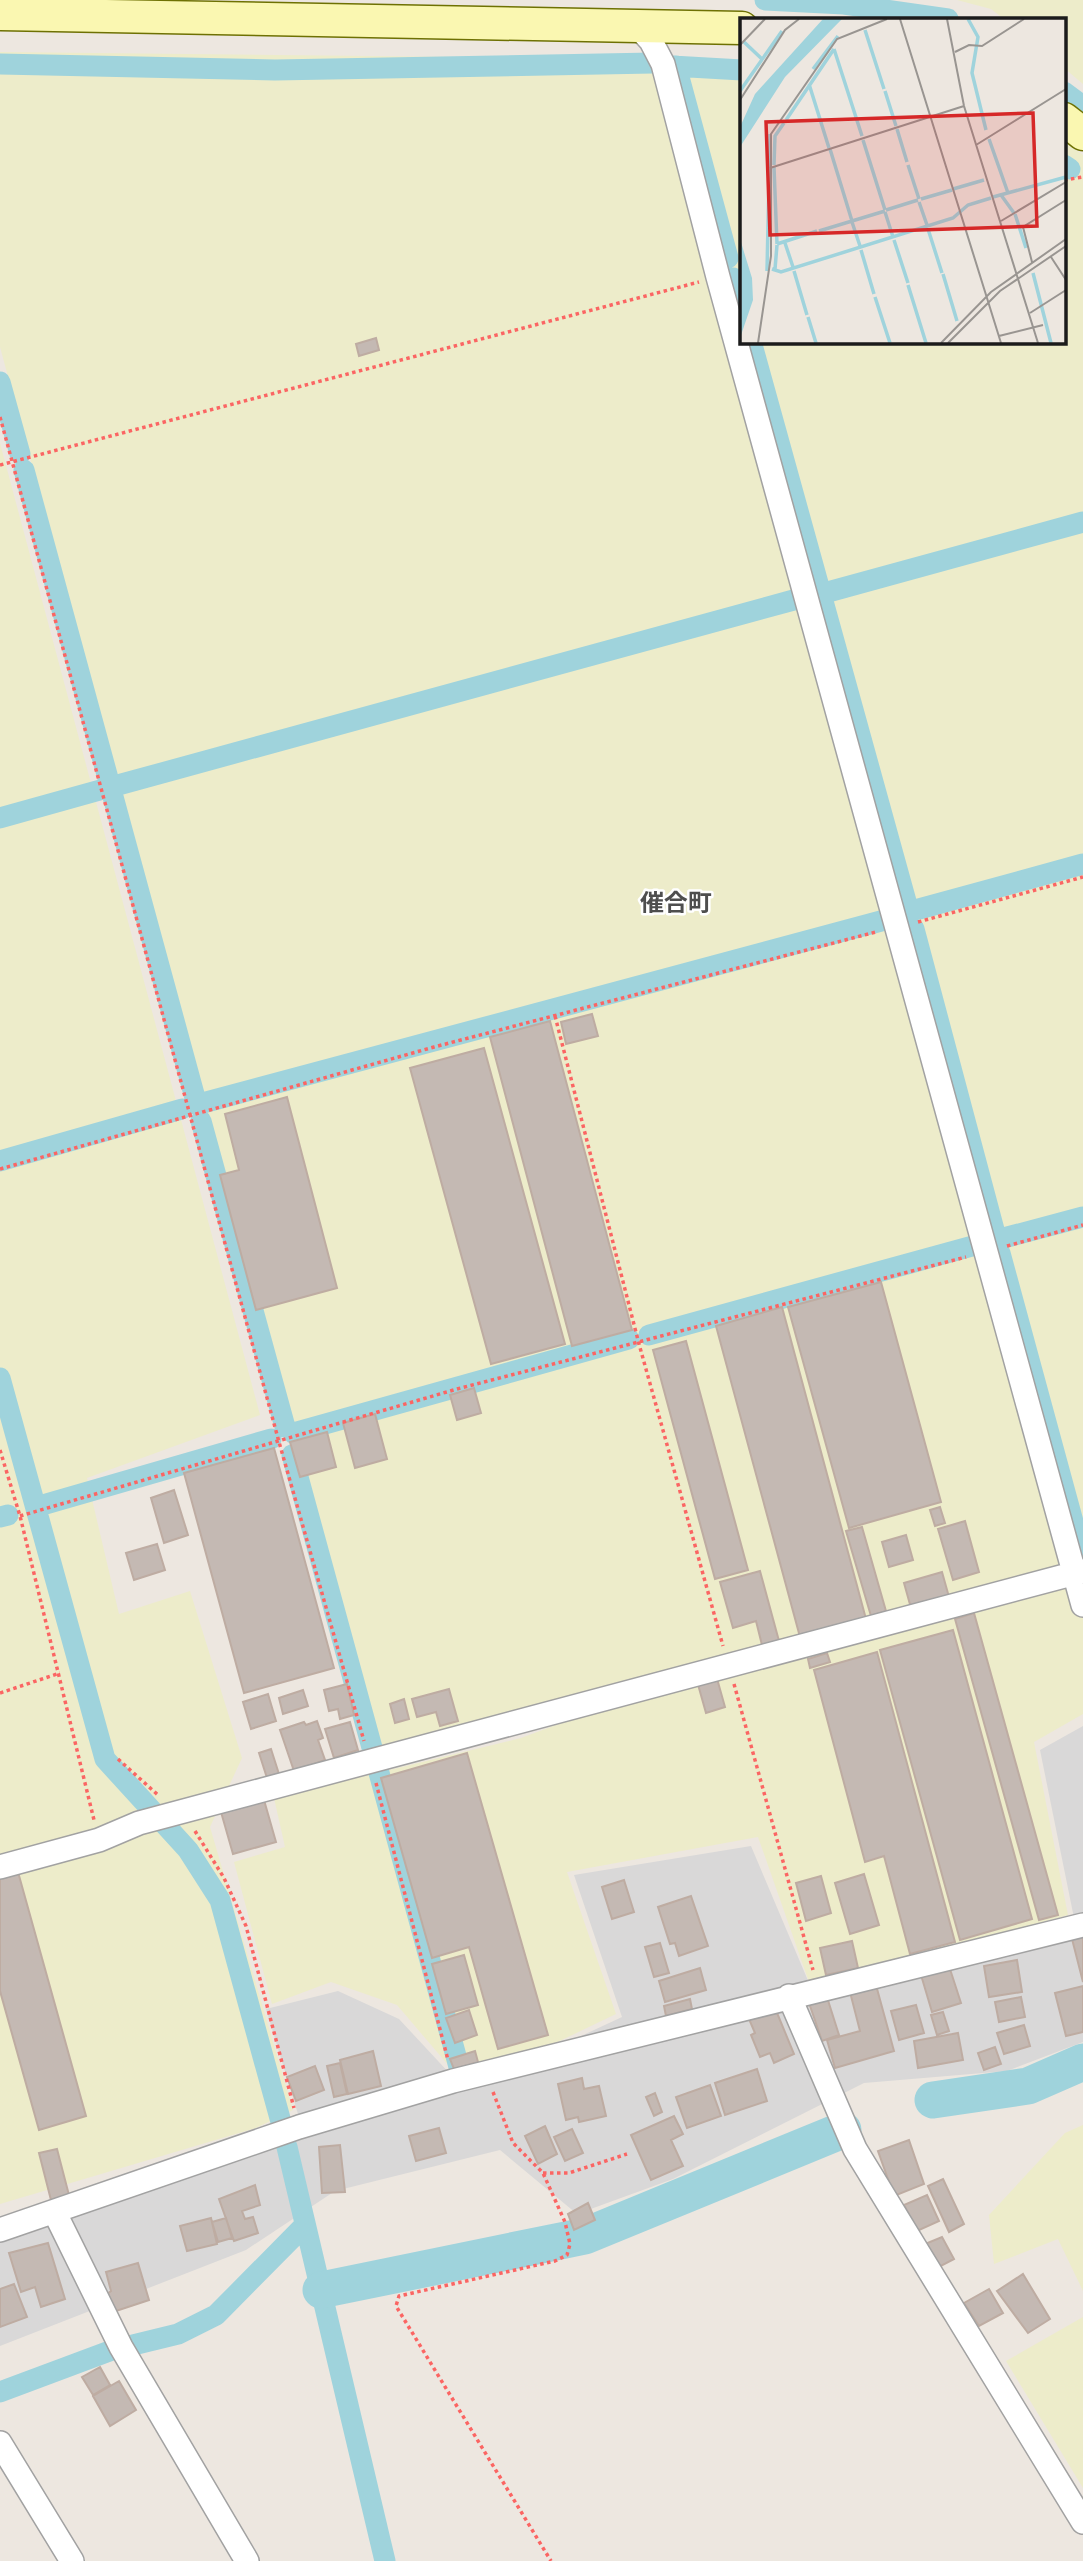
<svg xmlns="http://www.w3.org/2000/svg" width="1083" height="2561" viewBox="0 0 1083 2561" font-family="'Source Sans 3','Noto Sans JP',sans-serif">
  <rect width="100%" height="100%" fill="#ede7e0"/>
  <path fill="#d9d8d8" d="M1083,1726V2042L1007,2071L864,2083L673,2179L577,2214L500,2150L335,2191L246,2250L0,2346V2220L34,2211L298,2114L266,2009L338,1991L399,2019L465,2090L622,2017L574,1875L751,1846L809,1983L1074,1918L1040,1750Z"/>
  <path fill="#edecca" d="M957,0H1083V84L1064,68V19H1004L991,9Z
    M0,52L742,60V341H1064V141L1083,155V1562L380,1752L0,347Z
    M0,443L260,1415L87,1478L119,1614L190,1591L242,1758L210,1827L293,2110L256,2128L0,2204Z
    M1083,1584V1714L1034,1742L1068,1915L918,1957L809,1982L758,1837L567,1872L616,2014L466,2086L397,2005L331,1982L272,2004L234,1862L285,1847L274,1798L521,1738L580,1716L667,1694L676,1685L717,1673L798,1659Z
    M1083,2125V2291L1058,2239L994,2264L989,2215L1065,2133Z
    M1083,2317V2488L1006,2361Z"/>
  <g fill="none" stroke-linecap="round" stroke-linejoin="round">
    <path stroke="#9fd3dc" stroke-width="21" d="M765,0L844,4L948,19
      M0,64L275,70L653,63
      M672,66L742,70
      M676,66L728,258
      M1064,92L1083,106
      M1064,165L1070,169
      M733,278L742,309
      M751,341L909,912
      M0,382L20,454
      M24,470L197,1105
      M817,595L1083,522
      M107,788L801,598
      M0,818L100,790
      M919,909L1083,864
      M914,929L997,1241
      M199,1104L881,921
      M201,1121L285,1427
      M0,1161L182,1109
      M1000,1239L1083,1217
      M1000,1253L1081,1551
      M649,1335L976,1245
      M0,1378L105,1759L188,1850L220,1900L281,2122
      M293,1433L629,1339
      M292,1455L374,1755
      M46,1504L271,1439
      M0,1517L8,1515
      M378,1769L459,2067
      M287,2147L385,2561
      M133,2345L178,2334L216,2315L305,2225
      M0,2392L115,2349"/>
    <path stroke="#9fd3dc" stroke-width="37" d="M933,2100L1028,2086L1083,2062
      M321,2290L585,2236L843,2130"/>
  </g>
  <path fill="#c4b9b3" stroke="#beaca2" stroke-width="2" d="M376,338L379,350L359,356L356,344Z
    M592,1014L598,1036L566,1044L561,1022Z
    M550,1021L632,1330L572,1346L490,1037Z
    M484,1048L565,1344L491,1364L410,1068Z
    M287,1097L337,1288L256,1310L220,1175L239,1170L225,1114Z
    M881,1282L941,1502L849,1528L788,1307Z
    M782,1307L866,1619L800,1637L716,1326Z
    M686,1341L748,1570L715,1579L653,1350Z
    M474,1388L481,1413L457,1420L450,1395Z
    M375,1414L387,1459L355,1468L343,1423Z
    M327,1432L336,1467L300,1477L290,1442Z
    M274,1448L334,1668L244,1693L184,1473Z
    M174,1490L188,1535L164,1543L151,1498Z
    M940,1507L945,1523L935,1526L930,1510Z
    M965,1521L979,1572L953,1580L938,1529Z
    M862,1527L886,1611L871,1616L846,1531Z
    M906,1535L913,1560L889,1567L882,1542Z
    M157,1544L165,1570L134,1580L126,1553Z
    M760,1571L779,1641L762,1645L756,1621L733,1628L720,1582Z
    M942,1572L949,1597L911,1608L904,1583Z
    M974,1613L1058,1915L1039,1920L955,1619Z
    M953,1630L1032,1919L960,1940L880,1650Z
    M877,1652L955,1942L910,1954L884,1856L865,1862L814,1670Z
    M827,1653L830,1662L810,1668L808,1659Z
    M716,1675L725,1707L706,1713L697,1681Z
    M347,1684L354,1715L340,1719L338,1709L329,1711L324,1690Z
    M449,1689L458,1721L440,1726L436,1712L417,1717L412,1699Z
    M303,1690L308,1706L283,1714L279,1698Z
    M268,1694L276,1721L251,1729L243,1702Z
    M404,1699L409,1719L395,1723L390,1704Z
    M317,1721L323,1738L318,1740L325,1760L294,1771L280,1730L304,1722L306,1725Z
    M350,1722L358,1750L334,1758L325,1729Z
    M271,1749L279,1774L267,1778L259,1753Z
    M467,1753L548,2035L498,2049L469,1947L432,1958L381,1778Z
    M264,1800L276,1842L233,1854L221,1812Z
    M18,1872L86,2116L39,2130L0,1991V1878Z
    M864,1874L879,1925L850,1934L835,1883Z
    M821,1876L831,1913L806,1921L796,1883Z
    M624,1880L634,1912L612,1919L602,1887Z
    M691,1896L708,1946L679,1956L675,1943L670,1944L658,1907Z
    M1083,1932V1982L1071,1935Z
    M852,1941L858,1968L826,1975L820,1948Z
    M660,1943L669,1973L654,1977L645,1947Z
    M464,1955L478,2005L446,2014L432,1964Z
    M1017,1960L1022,1992L989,1997L984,1966Z
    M949,1966L961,2003L932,2012L921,1975Z
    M700,1968L706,1990L665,2002L659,1981Z
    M876,1985L894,2051L835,2068L827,2040L860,2031L850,1992Z
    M1083,1986V2032L1066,2036L1055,1993Z
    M826,1994L839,2035L822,2041L808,2000Z
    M1021,1997L1025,2017L999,2022L995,2002Z
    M690,1999L692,2009L666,2016L664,2006Z
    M916,2005L924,2033L899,2040L891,2011Z
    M775,2008L794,2054L774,2063L770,2053L760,2057L751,2035L755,2033L749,2019Z
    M469,2010L477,2035L455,2043L446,2018Z
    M943,2012L949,2031L937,2035L931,2015Z
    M1024,2025L1030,2046L1004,2054L997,2033Z
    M958,2033L963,2060L918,2068L914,2041Z
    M995,2047L1001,2064L984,2070L978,2053Z
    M373,2051L381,2086L348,2094L340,2060Z
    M475,2051L478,2062L454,2069L450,2059Z
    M340,2063L347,2094L334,2097L327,2066Z
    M315,2066L324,2090L296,2101L287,2077Z
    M757,2069L767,2101L725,2115L715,2083Z
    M582,2078L584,2089L599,2086L606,2116L579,2122L578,2117L566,2120L558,2084Z
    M710,2085L721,2116L687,2128L676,2097Z
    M655,2093L662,2112L654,2116L646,2097Z
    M674,2116L683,2134L671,2140L683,2166L651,2180L631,2135Z
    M545,2126L557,2154L538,2164L525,2136Z
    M439,2128L446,2153L416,2161L409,2136Z
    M572,2129L583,2153L565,2161L554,2137Z
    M909,2140L924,2184L894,2196L878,2151Z
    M340,2145L345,2192L322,2193L319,2147Z
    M57,2149L70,2199L52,2204L39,2153Z
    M943,2179L964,2224L949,2232L928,2186Z
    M255,2185L260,2205L242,2211L245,2219L253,2217L258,2233L234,2241L219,2199Z
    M927,2195L939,2221L917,2231L904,2205Z
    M588,2203L595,2220L574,2230L568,2214Z
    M211,2218L217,2244L187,2251L180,2226Z
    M226,2218L232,2238L218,2242L212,2222Z
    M942,2237L954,2259L937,2268L925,2244Z
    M48,2243L65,2299L41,2307L35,2287L21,2292L9,2253Z
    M138,2263L149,2300L107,2314L103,2297L111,2291L106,2272Z
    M1023,2274L1050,2319L1028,2333L997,2291Z
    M14,2284L27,2317L0,2327V2289Z
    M989,2289L1003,2313L979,2326L964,2303Z
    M100,2367L110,2385L93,2395L82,2377Z
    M119,2381L136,2410L110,2426L93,2396Z"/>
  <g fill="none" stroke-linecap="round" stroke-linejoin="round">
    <g stroke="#a2a2a2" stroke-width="26">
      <path id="street" d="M637,26L651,41L663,64L718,277L1083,1605
        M0,1867L99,1840L139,1823L1083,1571
        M789,1996L855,2149L1083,2522
        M55,2213L121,2347L247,2561
        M0,2230L299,2127L453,2081L1083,1925
        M0,2443L72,2561"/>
    </g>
    <g stroke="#6e7103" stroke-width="35">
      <path id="secondary" d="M0,14L742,28
        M1064,119L1083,134"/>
    </g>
    <path stroke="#fb6563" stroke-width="3.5" stroke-dasharray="3.5 3.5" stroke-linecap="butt" d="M1064,180L1083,177
      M0,417L279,1442L364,1741
      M0,465L699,282
      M918,922L1083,877
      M555,1016L639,1344L723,1646
      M0,1169L434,1047L876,932
      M1007,1246L1083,1225
      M0,1450L20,1516L94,1820
      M20,1516L457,1389L966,1257
      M734,1684L813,1970
      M0,1693L60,1673
      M118,1759L158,1795
      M376,1783L448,2060
      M195,1831L224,1878L246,1926L294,2108
      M493,2092L513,2143L543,2173L565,2222L570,2244L567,2255L555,2261L399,2296L396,2306L551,2561
      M543,2173H569L627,2154"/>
    <use href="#street" stroke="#fff" stroke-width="23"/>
    <use href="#secondary" stroke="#faf7b1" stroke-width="32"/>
  </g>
  <g text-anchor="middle" stroke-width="5" stroke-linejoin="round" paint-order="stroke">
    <g font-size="24" font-weight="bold" fill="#4e4e4e" stroke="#fff">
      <text x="676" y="911">催合町</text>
    </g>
  </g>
  <g transform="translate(740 18)">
    <rect width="326" height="326" fill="#ede7e0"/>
    <path d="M83,1H102L45,59L0,129V109L15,76ZM0,221L12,260L13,282L0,320Z" fill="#9fd3dc"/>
    <path fill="none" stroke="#9fd3dc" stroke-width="3.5" d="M228,1L238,19L232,55L246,112M125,12L144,71M4,24L23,42M94,31L122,118M73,51L98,18M69,66L89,130M0,73L42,13M145,73L156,108M46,102L94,31M157,111L167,144M249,121L268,175M123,122L145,192M90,131L112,203M34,147L35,118L44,105M168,147L179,181M34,149L37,226M213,171L244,162M261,177L274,195M253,179L326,159M181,181L212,172M179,184L187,207M146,192L178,182M145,194L153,219M275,196L286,230M112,204L120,228M188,211L202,255M79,213L145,193M154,222L168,265M45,225L53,249M37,226L77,213M121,232L134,276M32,251L41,254L213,200L228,187L251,180M35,251L37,227M27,253L30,116M54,253L67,297M293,255L311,325M203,256L217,303M168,267L186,325M135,279L150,325M68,299L76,325"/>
    <path fill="none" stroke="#999591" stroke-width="2" d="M160,1L261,325M207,1L224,88L298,325M0,27L25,1M215,34L229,27L242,28L284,1M0,82L45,12L59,1M236,127L326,71M30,150L224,88M261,203L326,164M311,239L326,262M292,244L283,209L326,182M290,295L326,272M259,318L303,307M18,325L31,238V116L97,21L147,1M201,325L251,274L326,221M208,325L260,273L326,228"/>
    <path fill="#d62828" fill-opacity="0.15" stroke="#d62828" stroke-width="3.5" d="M293,95L297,208L30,217L26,104Z"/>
    <rect width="326" height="326" fill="none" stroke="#1b1b1b" stroke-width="3.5"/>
  </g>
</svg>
